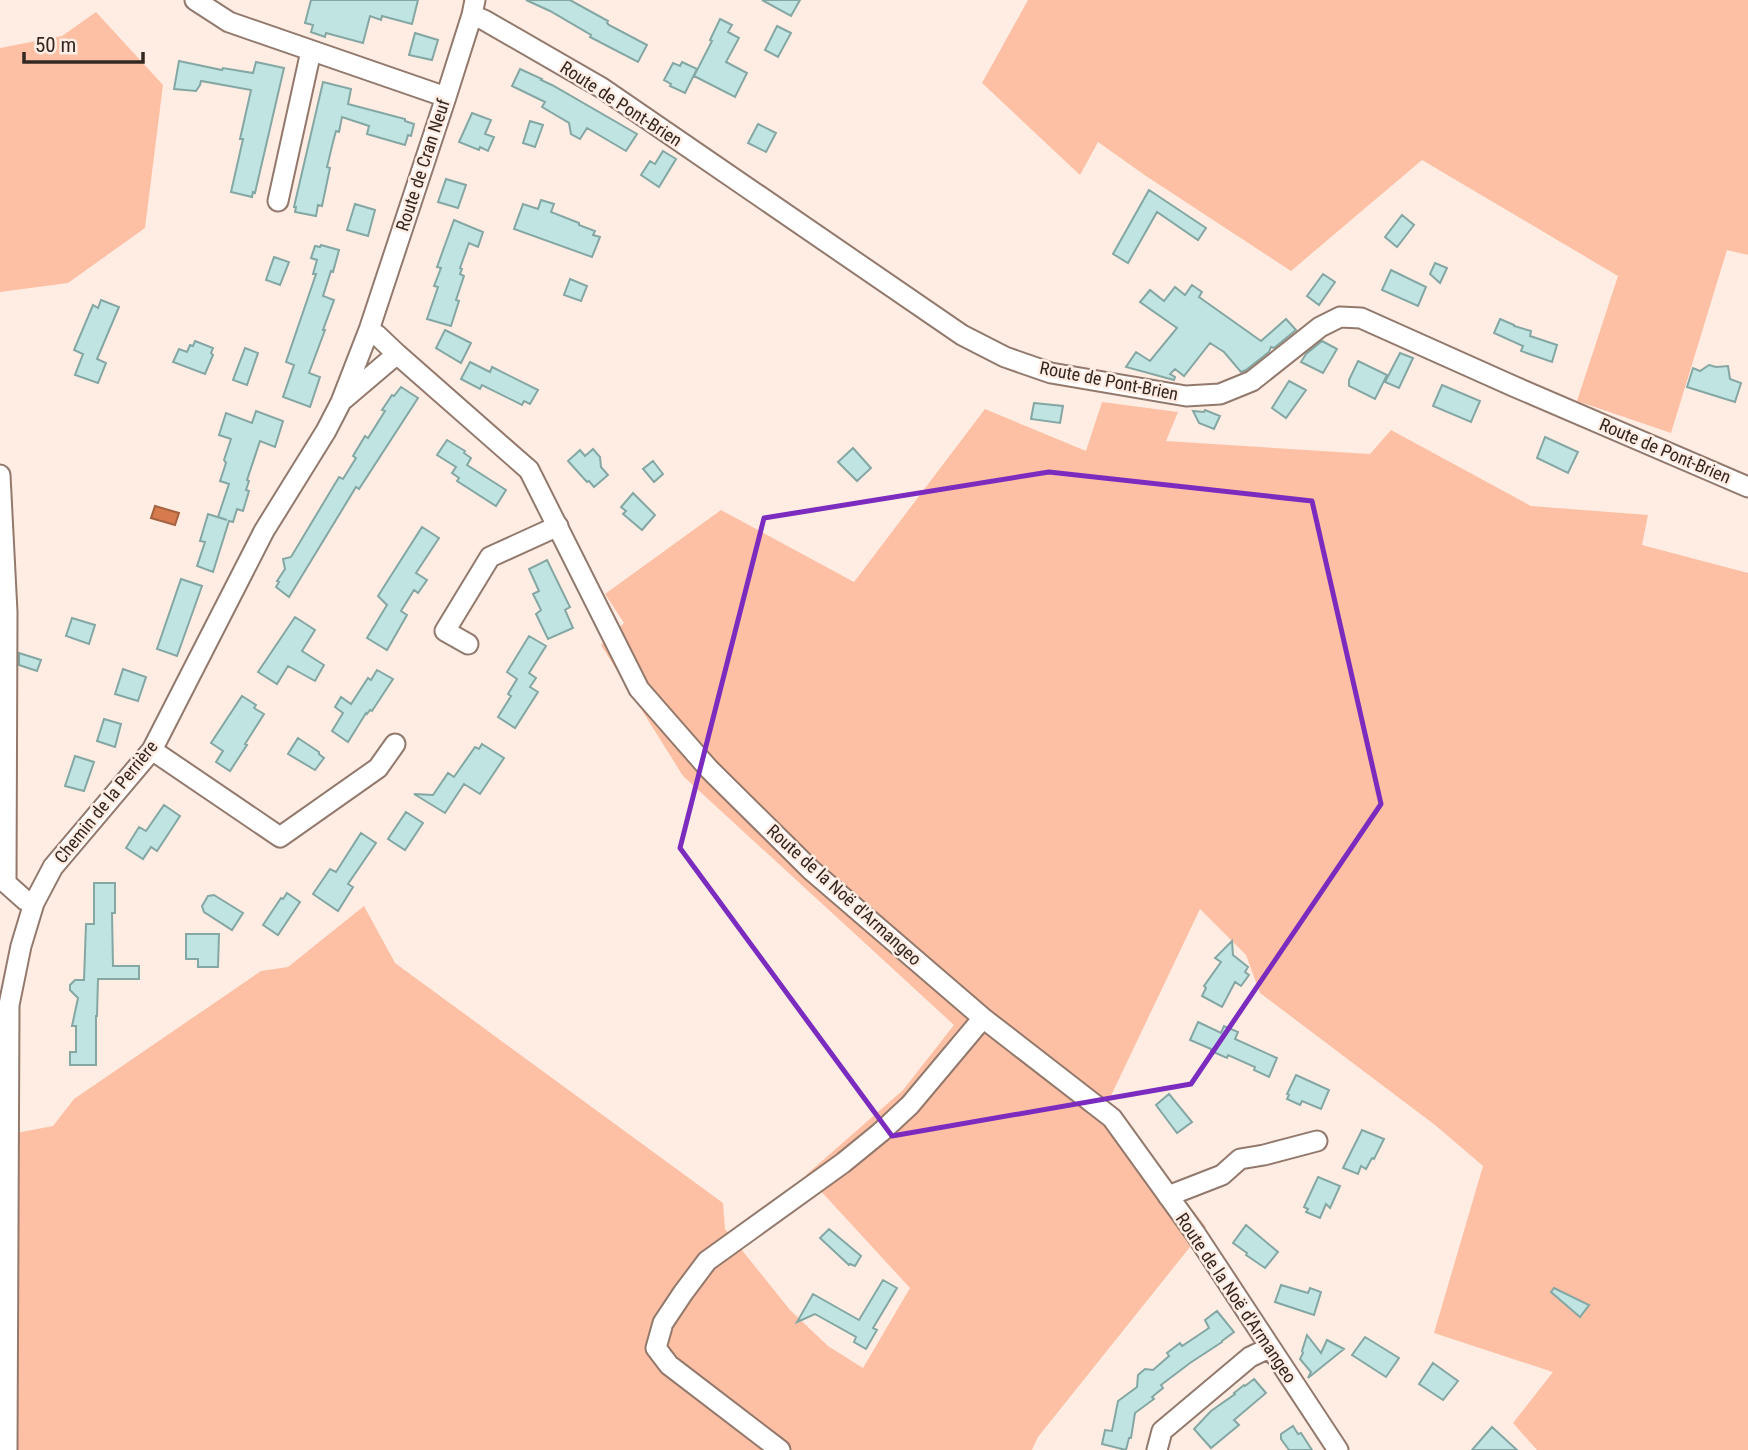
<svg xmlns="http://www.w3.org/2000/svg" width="1748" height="1450" viewBox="0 0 1748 1450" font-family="'Roboto Condensed',sans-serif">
  <rect width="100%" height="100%" fill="#ffede4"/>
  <path fill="#fec0a4" d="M1028,0H1748V255L1727,250L1671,433L1577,401L1618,276L1422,160L1291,271L1146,176L1098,142L1080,175L982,83Z
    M96,12L163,85L145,228L68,283L0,292V48L62,36Z
    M1102,402L1178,412L1166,441L1370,454L1391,430L1531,506L1648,515L1642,545L1748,573V1450H1537L1513,1423L1553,1372L1434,1333L1483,1166L1435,1125L1260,993L1246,955L1200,909L1108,1102L1206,1227L1038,1437L1032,1450H0V1136L53,1126L74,1099L261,971L288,967L364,906L395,963L723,1203L725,1229L790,1310L828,1346L863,1368L910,1288L806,1175L903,1090L954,1025L683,776L601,645L624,623L605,594L721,510L854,582L985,409L1086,451Z"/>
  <path fill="#d67b4e" stroke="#a56240" stroke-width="2" d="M155,506L179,513L175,525L151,518Z"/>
  <path fill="#c0e4e1" stroke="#84a7a4" stroke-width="2" d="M311,0H418L412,24L382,16L381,20L370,16L363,43L326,33L325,37L311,32L313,25L305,23Z
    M526,0H570L608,21L607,23L609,25L647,45L638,62L590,37L591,35L550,11Z
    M762,0H800L791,16Z
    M720,19L732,25L728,32L739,38L726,62L747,73L735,97L694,76L712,41L710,40Z
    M777,26L791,33L778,57L765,50Z
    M415,33L438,40L432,60L409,55Z
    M179,61L222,70L223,68L253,73L256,62L284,68L255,193L253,192L252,197L231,192L243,139H240L251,90L201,81L200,85L196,91L174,89Z
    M682,62L697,69L685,93L670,86L671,84L664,80L673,63L680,66Z
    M520,69L542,79L541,80L552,85L637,134L626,151L587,128L580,139L571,134L569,123L542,107L545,102L512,86Z
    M323,82L351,89L348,104L405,119V121L414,124L411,136L408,135L405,145L367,134L369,126L342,117L339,132L336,131L333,142L327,167L330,168L322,206L318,205L316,216L295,212L296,207H294Z
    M472,113L491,120L485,134L494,137L488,151L480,147L479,150L459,142Z
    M530,121L543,125L535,147L523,143Z
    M758,124L776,133L766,152L748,143Z
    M663,151L676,159L659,187L641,175L650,161L655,164Z
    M446,179L466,185L458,208L438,202Z
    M1149,190L1206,228L1198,240L1157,212L1128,263L1113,254Z
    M541,200L554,204L551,212L579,223V225L595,231L593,235L600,237L592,257L514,229L523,204L538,209Z
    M355,204L375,210L368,236L347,230Z
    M1402,215L1414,225L1397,247L1385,237Z
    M454,220L483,232L478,247L469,243L460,268L462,269L460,274L464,276L456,300L459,301L451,326L427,319L438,287L434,286L441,268L437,267Z
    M321,245L339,250L333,272L331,271L323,296L334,300L323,330H325L309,373L320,377L310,407L283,397L294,365L286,362L316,274H313L317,260L311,258L315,246L320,247Z
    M274,257L289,262L280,285L266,280Z
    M1435,263L1447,268L1440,283L1430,274Z
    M1391,270L1426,287L1418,306L1382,290Z
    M1323,274L1335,282L1319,305L1307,296Z
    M570,279L587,286L581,301L564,295Z
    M1192,285L1202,292L1199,297L1261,341L1286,319L1296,330L1274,348L1271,347L1269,352L1246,370L1241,372L1224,352L1210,343L1184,376L1175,369L1170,374L1175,377L1174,380L1126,367L1136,352L1150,361L1177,328L1140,302L1150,290L1164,301L1175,287L1185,295Z
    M101,300L119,307L97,359L106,363L98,383L75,375L83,354L74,350L93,305L98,308Z
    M1500,319L1514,325V326L1531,331L1530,336L1557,345L1552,362L1521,351L1523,346L1494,333Z
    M445,330L471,343L461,363L436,348Z
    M195,341L213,348L211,353L213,355L205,374L173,362L179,349L187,352L190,345L193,346Z
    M1322,341L1337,349L1323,373L1301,362L1306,354Z
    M245,348L258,353L247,385L233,380Z
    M1400,353L1413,358L1399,388L1385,382Z
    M1358,361L1387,375L1375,399L1349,386V380Z
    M470,362L490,372L492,367L538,390L530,404L524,401L522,405L482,385L480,389L461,379Z
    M1709,365L1716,367L1728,366L1730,379L1741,383L1735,402L1687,387L1693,368L1700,371Z
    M1289,381L1306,390L1286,418L1272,408Z
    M1442,385L1480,401L1471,422L1433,406Z
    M401,387L418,398L359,489L356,487L289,597L276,587L279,582L277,581L285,569L283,559L291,557L339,477L343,479L356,458L353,456L365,436L368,438L385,411L382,410L392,395L394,396Z
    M1034,403L1063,406L1060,423L1031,419Z
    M1205,410L1220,416L1214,429L1199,423L1193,411L1204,412Z
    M256,411L283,421L275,447L260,441L247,480L249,481L246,490L249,491L243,511L237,509L233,522L229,521L213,572L197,566L205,542L200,541L208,514L227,520L218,517L229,484L220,481L226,463L224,460L231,439L219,435L226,413L252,423Z
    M1545,437L1578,452L1568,473L1537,458Z
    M447,440L465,451L464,453L471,458L467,465L506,490L496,506L457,481L459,478L452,473L456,467L437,455Z
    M853,448L871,468L857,481L838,462Z
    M593,449L600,457L601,467L608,475L594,487L589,481L587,482L568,461L580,450L585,456Z
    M653,461L663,474L654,482L643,469Z
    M633,493L655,515L642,530L623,514L626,511L621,507Z
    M422,527L439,538L416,573L427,580L418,593L414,590L401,611L407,615L387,650L367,638L387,605L378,596Z
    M547,560L570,607L565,610L573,628L548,639L536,614L541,610L533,594L539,591L529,569Z
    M181,579L202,586L177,656L157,649Z
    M295,617L315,630L302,651L324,665L315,681L288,666L277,684L258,672Z
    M72,618L95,625L89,644L66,636Z
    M529,636L546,646L529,673L536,678L530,687L538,692L515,728L498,717L511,696L508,694L517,679L507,672Z
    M19,653L41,660L37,671L19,665Z
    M123,669L146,677L138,701L115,694Z
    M377,670L393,679L372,711L370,710L367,714L366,713L348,742L332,731L343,713L335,707L341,697L351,704L368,678L371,680Z
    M242,696L256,705L254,708L264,714L245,744L247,745L230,771L216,762L223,751L211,743Z
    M104,719L121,724L115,747L97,741Z
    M298,738L319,752V754L324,758L315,770L288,754Z
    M482,744L504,758L480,794L464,784L445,813L414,794L433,795L448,773L454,777L475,747L479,749Z
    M75,756L94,762L84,791L65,786Z
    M164,805L180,816L157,851L151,847L143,859L126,848L139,827L146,831Z
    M406,812L423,823L405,850L388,839Z
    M361,833L376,843L348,884L353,887L338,911L313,894L330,869L336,872Z
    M94,883H115V913H112L113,966H139V979H98L97,1016H96V1065H70V1052H76V1026H72L78,998L70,990V985L75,980H84L86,924H94Z
    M287,893L300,902L278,935L263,925L281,898L283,899Z
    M214,895L243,913L232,930L204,912L202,906L208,896Z
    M186,934H219L218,967H198V959H186Z
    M1232,941L1233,955L1248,967L1245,972L1249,975L1241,986L1235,982L1222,1007L1202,996L1206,988L1204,986L1221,962L1215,958Z
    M1198,1022L1221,1033L1224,1026L1238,1032L1235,1039L1277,1058L1269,1077L1254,1070L1255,1067L1228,1055L1227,1058L1211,1051V1049L1190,1040Z
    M1296,1075L1329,1090L1321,1109L1302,1101L1300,1105L1287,1099L1289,1095L1287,1094Z
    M1169,1094L1192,1122L1177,1133L1156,1105Z
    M1362,1130L1384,1139L1374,1159L1372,1158L1366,1169L1361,1166L1358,1174L1343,1168Z
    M1318,1177L1340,1186L1330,1208L1326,1204L1320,1218L1306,1212L1308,1209L1304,1207Z
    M1246,1225L1278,1252L1265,1268L1246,1255L1247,1253L1233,1243Z
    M829,1229L861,1256L855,1266L850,1264L849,1265L820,1238Z
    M883,1280L897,1288L873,1328L877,1330L866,1349L854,1342L856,1337L815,1314L797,1322L813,1294L859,1320Z
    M1281,1285L1308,1293L1310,1288L1321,1292L1314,1315L1275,1302Z
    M1554,1288L1589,1305L1580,1317L1551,1292Z
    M1217,1311L1234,1332L1222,1341V1342L1190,1363L1161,1385L1163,1388L1152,1397L1154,1399L1135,1413L1131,1438H1129L1126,1450L1102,1444L1105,1430L1112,1431L1118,1401L1137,1387L1138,1375L1145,1369L1153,1370L1169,1356L1167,1353L1180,1343L1182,1346L1209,1328L1205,1320Z
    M1307,1335L1321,1353L1327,1340L1344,1349L1308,1378L1311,1372L1300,1359L1303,1353L1302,1351Z
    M1365,1337L1399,1358L1386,1377L1352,1355Z
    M1433,1363L1458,1381L1443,1400L1419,1384Z
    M1254,1379L1266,1393L1234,1420L1239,1425L1211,1448L1194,1429L1211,1411L1235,1394L1234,1393L1244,1385L1245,1386Z
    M1293,1426L1298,1434L1301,1433L1312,1450H1289L1281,1439V1434Z
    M1492,1427L1517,1450H1472Z"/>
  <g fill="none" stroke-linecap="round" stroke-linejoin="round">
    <g stroke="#93796c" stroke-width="23">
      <path id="minor" d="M195,0L229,22L446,97
        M472,15L484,20L602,88L962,335L1005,357L1051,373L1186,396L1220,394L1252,381L1320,327L1340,317L1361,318L1513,386L1748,487
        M278,201L311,51
        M369,330L377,335L397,354L529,470L639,689L709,769L811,870L983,1018L1112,1118L1195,1233L1338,1450
        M344,399L397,354
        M0,475L7,612L6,883L25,900L34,903
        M468,644L445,631L490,557L558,526
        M152,750L280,837L378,768L395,744
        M1168,1196L1222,1175L1240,1159L1264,1155L1317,1141
        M7,1450L9,1005L21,946L34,903L53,867L152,750L264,531L326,431L341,402L369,330L446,97L472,15L475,0
        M780,1450L669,1365L656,1348L663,1323L683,1293L707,1261L843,1163L881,1132L910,1105L983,1018
        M1157,1450L1162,1431L1250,1357L1269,1348"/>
    </g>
    <use href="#minor" stroke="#fff" stroke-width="19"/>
  </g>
  <path fill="none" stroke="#7b2cbf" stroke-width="5" stroke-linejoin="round" d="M1049,472L1312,501L1381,804L1191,1084L892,1136L680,848L764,518Z"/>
  <g text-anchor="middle" stroke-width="5" stroke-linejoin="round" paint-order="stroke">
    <g font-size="18" fill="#322721" stroke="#ffede4">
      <text transform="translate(621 104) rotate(33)" y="6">Route de Pont-Brien</text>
      <text transform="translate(423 165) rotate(-72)" y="6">Route de Cran Neuf</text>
      <text transform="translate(1109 381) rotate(11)" y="6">Route de Pont-Brien</text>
      <text transform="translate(1665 451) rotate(23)" y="6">Route de Pont-Brien</text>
      <text transform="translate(106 802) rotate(-51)" y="6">Chemin de la Perrière</text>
      <text transform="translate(844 895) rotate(42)" y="6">Route de la Noë d'Armangeo</text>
      <text transform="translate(1236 1298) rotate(56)" y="6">Route de la Noë d'Armangeo</text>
    </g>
  </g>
  <path d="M24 52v10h119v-10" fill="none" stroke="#322721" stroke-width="3.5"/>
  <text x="35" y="52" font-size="21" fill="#322721" stroke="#ffede4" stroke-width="5" paint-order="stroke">50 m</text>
</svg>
